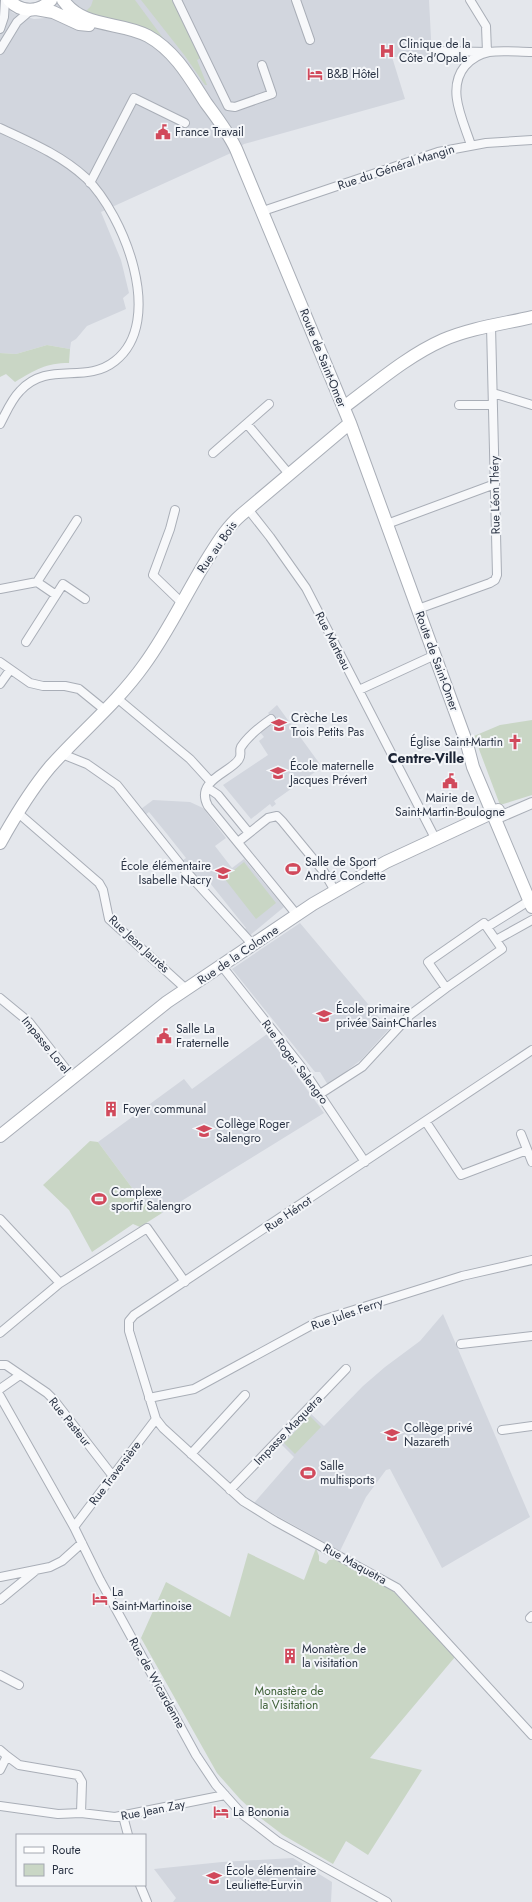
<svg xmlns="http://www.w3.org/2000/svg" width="532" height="1902" viewBox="0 0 532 1902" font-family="Jost,sans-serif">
  <rect width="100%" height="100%" fill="#e4e7ec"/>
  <path fill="#d2d6de" d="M0,0L13,13L34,19L45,18L57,0H429L432,57H392L405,99L244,144L231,153L101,212L121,260L129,293L123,298L126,309L87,326L76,339L71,342L70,349L47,345L16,354L0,353Z
    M277,705L322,767L274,801L276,804L272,807L270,804L251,819L223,785L268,755L259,741L264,737L259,731L275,720L268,713Z
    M153,800L190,802L203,808L226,838L215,846L232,868L244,859L284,907L248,937L243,931L246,928L210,883L207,885L200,877L197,880L182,861L186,858L167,834L149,812L145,815L141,809Z
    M300,923L389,1029L361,1060L328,1085L320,1072H315L232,969Z
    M267,1034L324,1113L162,1213L154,1202L144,1204L98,1142L184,1079L192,1089Z
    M443,1314L530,1517L442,1568L390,1469L386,1470L366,1497L340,1551L254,1503L294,1457L281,1444L310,1413L324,1426L363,1386L385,1367L420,1341Z
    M293,1858L332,1882L331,1902H173L176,1898L154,1869L222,1862Z"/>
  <path fill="#c9d6c5" d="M93,0H135L166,42L84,13L91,6Z
    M141,0H172L201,58L197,60L207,85H205L185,56Z
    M47,345L70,349L69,363C46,363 35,370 15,382L6,374L0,377V353L16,354Z
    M532,720V795L500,805L474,736L500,725Z
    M244,862L276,903L256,919L224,878Z
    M90,1141L98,1142L144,1204L154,1202L162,1213L140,1227L133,1224L92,1252L69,1210L43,1185Z
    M310,1416L321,1427L295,1454L284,1443Z
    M316,1548L319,1556V1561L326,1564L329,1560L337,1559L393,1591L455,1657L370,1758L422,1770L368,1855L346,1841L333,1864L283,1835L258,1816L240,1799L217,1773L141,1638L166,1582L230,1617L248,1553L304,1580Z"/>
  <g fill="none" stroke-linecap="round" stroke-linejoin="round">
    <g stroke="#a9aeb7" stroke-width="10">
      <path id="minor" d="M177,0L228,106L235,107L272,94L262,65
        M296,0L310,40
        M0,29L4,17L5,0
        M0,50L17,22L31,10
        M437,51L487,52L486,26L470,0
        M0,128C30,142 61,155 86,178C124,215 166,321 115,361C85,385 48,360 20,391C11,400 6,413 0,424
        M471,145C463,120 446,89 465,66C471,59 479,54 489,52C503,50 518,52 532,52
        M90,183L134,98L185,123
        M263,211L438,152L486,143L532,140
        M493,393L532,405
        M459,405H493
        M247,424L289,474
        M213,453L269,404
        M248,509L270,537L306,588L435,838
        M175,510L170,529L153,575L182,603
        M387,524L495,484
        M37,582L56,595L63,584L85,599
        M0,589L37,582L77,520
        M418,609L490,583L495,580L497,575L491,326
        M26,642L56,595
        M0,662L30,683L43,686H65L79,689L106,711
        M0,684L10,670
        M359,690L435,655
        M118,699L190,759L211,782
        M271,719C261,726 248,736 241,747C239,751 242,755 239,759C232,772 194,780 208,806L297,915
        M62,754L87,764L117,785L180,864
        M208,788L218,795L249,833
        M17,812L99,883L103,890L109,919L186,989
        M238,842L268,818L277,816L282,821L324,872L335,891
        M183,868L253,945
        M484,923L502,949L446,988L428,962Z
        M487,927L532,899
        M496,940L532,920
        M221,965L300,1065L365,1162
        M0,998L29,1022L73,1078
        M532,1050L134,1315L129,1321V1331L156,1419L163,1428L243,1501L275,1521L397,1588L532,1735
        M320,1094L362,1067L410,1015L446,988
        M426,1122L461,1175L527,1150
        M521,1134L532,1162
        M0,1219L60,1283
        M0,1333L60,1283L147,1228L185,1282
        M461,1344L532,1336
        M0,1365H6L47,1393L54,1400L112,1475
        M0,1389L20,1375
        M0,1396L74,1527L100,1580L196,1755L216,1785L242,1814L277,1841L387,1902
        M149,1398L194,1389L319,1321L462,1276L532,1260
        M502,1430L532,1426
        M191,1454L245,1395
        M230,1490L346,1369
        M74,1527L156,1419
        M0,1577L50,1567L62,1561L82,1543
        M0,1600L34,1572
        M530,1618L532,1616
        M0,1675L19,1685
        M0,1750L7,1756
        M0,1770L7,1756L19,1765L78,1775L82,1782L81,1813
        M0,1806L58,1814L81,1813L115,1817L225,1795
        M123,1816L128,1835
        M140,1885L147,1902"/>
    </g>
    <g stroke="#a9aeb7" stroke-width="12">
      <path id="tertiary" d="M495,819L532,803"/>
    </g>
    <g stroke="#a9aeb7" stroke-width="14">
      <path id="secondary" d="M9,0C21,13 39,13 51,0
        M63,0C83,29 121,21 148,36C175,51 190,78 206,103C217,118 228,132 236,149L350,423L467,744L473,767L532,907
        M36,9L53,12L79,24L89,25
        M344,407C375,384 407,356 443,340C471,328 502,324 532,317
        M0,843C15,816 30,791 50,767C81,732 117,703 144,665C169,631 186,593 208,558C218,542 227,527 241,515L350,423
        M0,1136L167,1002L313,904L386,862L498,810"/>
    </g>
    <use href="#minor" stroke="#f7f8fa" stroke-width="8"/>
    <use href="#tertiary" stroke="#f7f8fa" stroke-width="10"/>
    <use href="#secondary" stroke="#fff" stroke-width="12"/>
  </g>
  <defs>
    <g id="hospital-bare" transform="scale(1.2)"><path d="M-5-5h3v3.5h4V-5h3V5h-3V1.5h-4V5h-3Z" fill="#d1495b" stroke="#f4f6f9" stroke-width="2.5" paint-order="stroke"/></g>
    <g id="hotel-bare" transform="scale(1.2)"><path d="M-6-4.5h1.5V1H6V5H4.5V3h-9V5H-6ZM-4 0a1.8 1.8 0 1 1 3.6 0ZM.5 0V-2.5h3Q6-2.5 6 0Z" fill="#d1495b" stroke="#f4f6f9" stroke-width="2.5" paint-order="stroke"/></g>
    <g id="civic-bare" transform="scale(1.2)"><path d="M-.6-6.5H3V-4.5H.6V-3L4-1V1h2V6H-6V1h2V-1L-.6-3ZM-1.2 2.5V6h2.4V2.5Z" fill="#d1495b" stroke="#f4f6f9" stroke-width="2.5" paint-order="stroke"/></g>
    <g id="school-bare" transform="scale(1.2)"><path d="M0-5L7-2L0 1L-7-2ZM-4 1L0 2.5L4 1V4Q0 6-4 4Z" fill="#d1495b" stroke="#f4f6f9" stroke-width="2.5" paint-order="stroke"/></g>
    <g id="church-bare" transform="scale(1.2)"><path d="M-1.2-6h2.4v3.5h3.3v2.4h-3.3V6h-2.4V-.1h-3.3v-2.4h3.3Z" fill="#d1495b" stroke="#f4f6f9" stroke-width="2.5" paint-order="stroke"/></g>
    <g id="stadium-bare" transform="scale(1.2)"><path d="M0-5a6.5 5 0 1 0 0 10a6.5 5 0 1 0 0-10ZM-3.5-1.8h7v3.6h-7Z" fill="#d1495b" stroke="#f4f6f9" stroke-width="2.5" paint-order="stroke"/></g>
    <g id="building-bare" transform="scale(1.2)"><path d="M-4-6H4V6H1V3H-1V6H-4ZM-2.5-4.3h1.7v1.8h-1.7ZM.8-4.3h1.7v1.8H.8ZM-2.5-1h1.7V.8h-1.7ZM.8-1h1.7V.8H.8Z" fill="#d1495b" stroke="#f4f6f9" stroke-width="2.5" paint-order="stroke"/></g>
  </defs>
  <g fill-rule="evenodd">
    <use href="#hospital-bare" x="387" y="51"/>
    <use href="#hotel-bare" x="315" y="74"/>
    <use href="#civic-bare" x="163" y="132"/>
    <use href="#school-bare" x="279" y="725"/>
    <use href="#church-bare" x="515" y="742"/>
    <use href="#school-bare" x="278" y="773"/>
    <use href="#civic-bare" x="450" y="781"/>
    <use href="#stadium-bare" x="293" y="869"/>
    <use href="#school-bare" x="223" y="873"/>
    <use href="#school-bare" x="324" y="1016"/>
    <use href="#civic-bare" x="164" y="1036"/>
    <use href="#building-bare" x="111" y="1109"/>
    <use href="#school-bare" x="204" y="1131"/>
    <use href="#stadium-bare" x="99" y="1199"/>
    <use href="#school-bare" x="392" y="1435"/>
    <use href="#stadium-bare" x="308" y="1473"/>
    <use href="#hotel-bare" x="100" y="1599"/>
    <use href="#building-bare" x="290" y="1656"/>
    <use href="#hotel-bare" x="221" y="1812"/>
    <use href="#school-bare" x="214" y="1878"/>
  </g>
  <g text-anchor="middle" stroke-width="4" stroke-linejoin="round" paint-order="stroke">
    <g font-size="12" fill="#2b3445" stroke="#f4f6f9" text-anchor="start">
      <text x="399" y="48">Clinique de la<tspan x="399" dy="14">Côte d'Opale</tspan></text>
      <text x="327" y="78">B&amp;B Hôtel</text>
      <text x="175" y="136">France Travail</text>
      <text x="291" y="722">Crèche Les<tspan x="291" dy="14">Trois Petits Pas</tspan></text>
      <text x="503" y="746" text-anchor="end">Église Saint-Martin</text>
      <text x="290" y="770">École maternelle<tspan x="290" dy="14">Jacques Prévert</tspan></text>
      <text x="450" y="802" text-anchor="middle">Mairie de<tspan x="450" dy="14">Saint-Martin-Boulogne</tspan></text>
      <text x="305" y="866">Salle de Sport<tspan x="305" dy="14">André Condette</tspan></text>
      <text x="211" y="870" text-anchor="end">École élémentaire<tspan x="211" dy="14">Isabelle Nacry</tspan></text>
      <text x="336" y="1013">École primaire<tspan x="336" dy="14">privée Saint-Charles</tspan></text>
      <text x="176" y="1033">Salle La<tspan x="176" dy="14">Fraternelle</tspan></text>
      <text x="123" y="1113">Foyer communal</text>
      <text x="216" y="1128">Collège Roger<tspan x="216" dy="14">Salengro</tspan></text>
      <text x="111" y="1196">Complexe<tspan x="111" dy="14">sportif Salengro</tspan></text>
      <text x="404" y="1432">Collège privé<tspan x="404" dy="14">Nazareth</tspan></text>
      <text x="320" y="1470">Salle<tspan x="320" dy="14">multisports</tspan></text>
      <text x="112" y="1596">La<tspan x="112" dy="14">Saint-Martinoise</tspan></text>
      <text x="302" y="1653">Monatère de<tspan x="302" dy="14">la visitation</tspan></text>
      <text x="233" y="1816">La Bononia</text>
      <text x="226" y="1875">École élémentaire<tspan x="226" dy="14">Leuliette-Eurvin</tspan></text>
    </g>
    <g font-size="12" fill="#2b3445" stroke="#f4f6f9">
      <text transform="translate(396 167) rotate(-18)" y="4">Rue du Général Mangin</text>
      <text transform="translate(323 358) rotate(68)" y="4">Route de Saint-Omer</text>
      <text transform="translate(495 495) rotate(-91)" y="4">Rue Léon Théry</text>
      <text transform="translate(217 547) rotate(-55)" y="4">Rue au Bois</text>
      <text transform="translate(333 641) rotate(63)" y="4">Rue Marteau</text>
      <text transform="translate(437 661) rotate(70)" y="4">Route de Saint-Omer</text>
      <text transform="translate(139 944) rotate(43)" y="4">Rue Jean Jaurès</text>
      <text transform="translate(238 955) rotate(-34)" y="4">Rue de la Colonne</text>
      <text transform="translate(46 1045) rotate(51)" y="4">Impasse Lorel</text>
      <text transform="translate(295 1062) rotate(53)" y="4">Rue Roger Salengro</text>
      <text transform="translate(288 1214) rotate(-34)" y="4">Rue Hénot</text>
      <text transform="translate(347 1314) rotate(-19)" y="4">Rue Jules Ferry</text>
      <text transform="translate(70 1422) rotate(51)" y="4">Rue Pasteur</text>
      <text transform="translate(288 1430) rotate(-46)" y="4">Impasse Maquetra</text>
      <text transform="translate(115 1473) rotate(-53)" y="4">Rue Traversière</text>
      <text transform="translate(355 1564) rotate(29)" y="4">Rue Maquetra</text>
      <text transform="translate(157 1683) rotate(61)" y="4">Rue de Wicardenne</text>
      <text transform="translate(153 1810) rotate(-11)" y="4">Rue Jean Zay</text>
    </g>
    <g font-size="12" fill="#3f6138" stroke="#f4f6f9">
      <text x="289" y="1695">Monastère de<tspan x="289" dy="14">la Visitation</tspan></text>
    </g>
    <g font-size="14" font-weight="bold" fill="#1d2536" stroke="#f4f6f9">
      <text x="426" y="763">Centre-Ville</text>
    </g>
  </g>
  <rect x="16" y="1834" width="130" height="52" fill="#f4f6f9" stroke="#a4a8b1"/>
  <rect x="24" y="1847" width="20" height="6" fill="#ffffff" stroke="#a4a8b1"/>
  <text x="52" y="1854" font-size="12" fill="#2b3445">Route</text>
  <rect x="24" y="1864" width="20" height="12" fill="#c9d6c5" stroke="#a4a8b1"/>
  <text x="52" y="1874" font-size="12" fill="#2b3445">Parc</text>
</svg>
